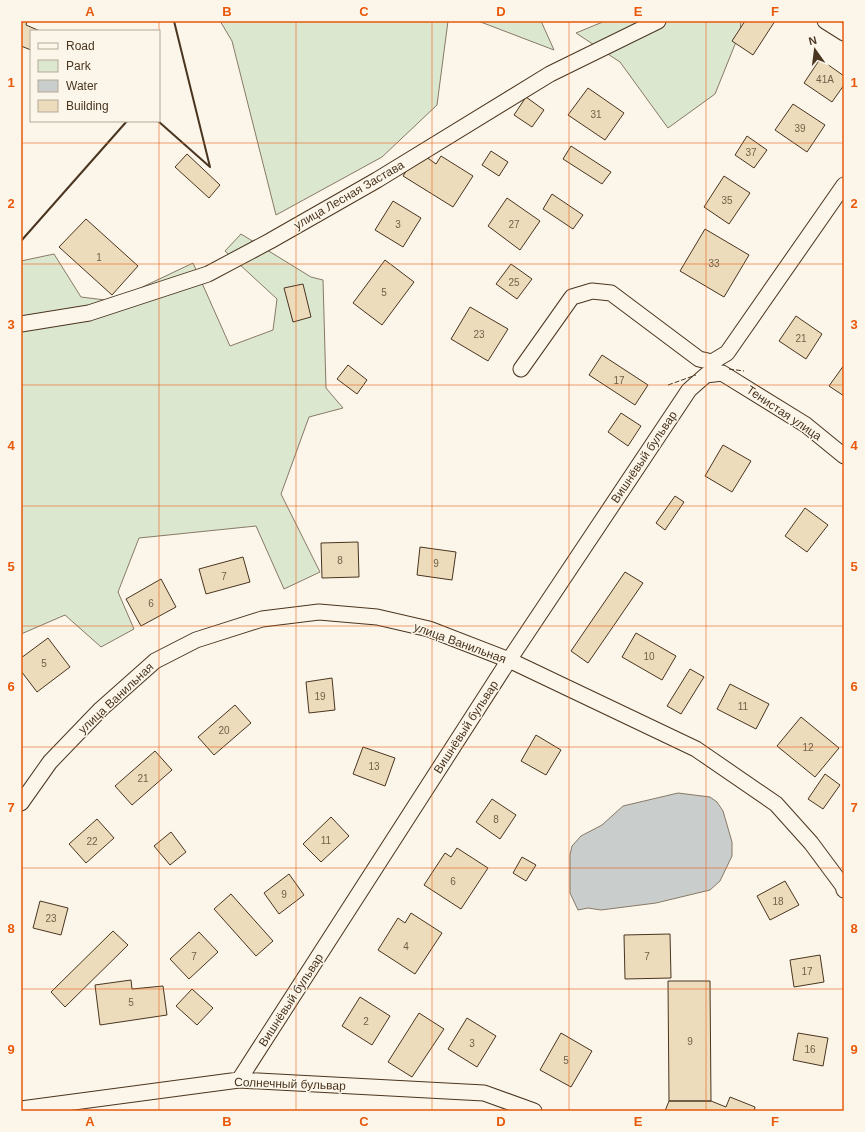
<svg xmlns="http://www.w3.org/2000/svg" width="865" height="1132" viewBox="0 0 865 1132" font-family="Arial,sans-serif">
  <rect width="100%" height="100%" fill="#fbf6e9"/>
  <path fill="#dce7d0" stroke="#887966" d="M220,21H448L437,105L382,157L276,215L232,41Z
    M478,21H541L554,50Z
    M605,21H741L740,32L715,94L668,128L620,62L576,33Z
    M241,234L311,277L323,280L326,388L343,408L309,417L281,494L320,572L284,589L256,526L139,538L118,592L134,629L101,647L65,615L21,634V261L54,254L81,297L113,301L193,263L230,346L273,330L277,299L225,251Z"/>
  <path fill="#c9cecd" stroke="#887966" d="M678,793L710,797L717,802L723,811L732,842V856L720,881L710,890L656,903L601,910L588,908L578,910L570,893V855L572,846L581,836L602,825L623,806Z"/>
  <path fill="#ecdcbc" stroke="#4a3520" d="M21,21H27L26,25L40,31H31V50L21,46Z
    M745,21H775L753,55L732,41Z
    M820,59L844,76V85L832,102L804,83Z
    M588,88L624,113L605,140L568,115Z
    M526,97L544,110L532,127L514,115Z
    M793,104L825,125L807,152L775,130Z
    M747,136L767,150L754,168L735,155Z
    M571,146L611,172L602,184L563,159Z
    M491,151L508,162L499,176L482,165Z
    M187,154L220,185L209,198L175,167Z
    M425,156L436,164L441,156L473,176L453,207L403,176L415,157Z
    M724,176L750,193L729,224L704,207Z
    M552,194L583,215L573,229L543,209Z
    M507,198L540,221L520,250L488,226Z
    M393,201L421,218L403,247L375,230Z
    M86,219L138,266L112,295L59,247Z
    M705,229L749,255L724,297L680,271Z
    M385,260L414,282L382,325L353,303Z
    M511,264L532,279L517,299L496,284Z
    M303,284L311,317L293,322L284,288Z
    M470,307L508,329L488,361L451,339Z
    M796,316L822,334L806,359L779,341Z
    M602,355L648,385L635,405L589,375Z
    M348,365L367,380L357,394L337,379Z
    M844,365V396L829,386Z
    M621,413L641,426L628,446L608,432Z
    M723,445L751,461L732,492L705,476Z
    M675,496L684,502L665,530L656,523Z
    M805,508L828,525L807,552L785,536Z
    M358,542L359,577L322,578L321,543Z
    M420,547L456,552L452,580L417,575Z
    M243,557L250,582L206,594L199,569Z
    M625,572L643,583L588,663L571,651Z
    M161,579L176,607L141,626L126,599Z
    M636,633L676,656L662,680L622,657Z
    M48,638L70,667L37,692L21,671V658Z
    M690,669L704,677L681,714L667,706Z
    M332,678L335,710L309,713L306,682Z
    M730,684L769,704L756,729L717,709Z
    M235,705L251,723L214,755L198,737Z
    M801,717L839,748L815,777L777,746Z
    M536,735L561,750L546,775L521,761Z
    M363,747L395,758L385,786L353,774Z
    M155,751L172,770L132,805L115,786Z
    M825,774L840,785L823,809L808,799Z
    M492,799L516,815L500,839L476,822Z
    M331,817L349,836L321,862L303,844Z
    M97,819L114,838L86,863L69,844Z
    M171,832L186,852L170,865L154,846Z
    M457,848L488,868L461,909L424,885L445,853L451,857Z
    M522,857L536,865L526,881L513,873Z
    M289,874L304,895L279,914L264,893Z
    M785,881L799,905L770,920L757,896Z
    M231,894L273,941L256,956L214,909Z
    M40,901L68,908L61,935L33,928Z
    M411,913L442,933L415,974L378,950L398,918L405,923Z
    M113,931L128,945L65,1007L51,992Z
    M199,932L218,952L189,979L170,959Z
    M670,934L671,978L625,979L624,935Z
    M820,955L824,982L794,987L790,960Z
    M131,980L132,989L163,986L167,1015L100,1025L95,985Z
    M668,981H710L711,1101H669Z
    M192,989L213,1008L197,1025L176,1006Z
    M360,997L390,1016L372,1045L342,1026Z
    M419,1013L444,1029L412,1077L388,1062Z
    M467,1018L496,1036L477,1067L448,1049Z
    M561,1033L592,1051L571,1087L540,1070Z
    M798,1033L828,1038L823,1066L793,1060Z
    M730,1097L755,1107L754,1111H665L669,1101H711L726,1107Z"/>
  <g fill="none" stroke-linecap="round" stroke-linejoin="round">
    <g stroke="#4a3520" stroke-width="17">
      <path id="street" d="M825,21L844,33
        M21,324L89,313L208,274L270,241L377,180L550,74L658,21
        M521,369L572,297L592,291L611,293L699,359L712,362L727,353L844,185
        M21,803L50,762L101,709L155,661L196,640L262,619L319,612L377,617L429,629L509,660L696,749L776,804L811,843L843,886L844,890
        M239,1080L509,660L689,390L706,375L722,373L806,425L844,456
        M21,1109L239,1080L484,1093L534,1111"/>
    </g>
    <use href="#street" stroke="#fbf6e9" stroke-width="15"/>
    <path stroke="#4a3520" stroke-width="1" stroke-dasharray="5 2" stroke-linecap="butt" d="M729,369L744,371
      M668,385L696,375"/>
    <path stroke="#4a3520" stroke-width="2" d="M158,121L210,167L174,21
      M21,241L127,121"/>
  </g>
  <path fill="none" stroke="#e8590c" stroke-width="1" stroke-opacity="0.55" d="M159,21V31M296,21V1111M432,21V1111M569,21V1111M706,21V1111M159,121V1111M21,143H844M21,264H844M21,385H844M21,506H844M21,626H844M21,747H844M21,868H844M21,989H844"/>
  <g text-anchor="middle" stroke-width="3" stroke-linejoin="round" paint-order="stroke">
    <g font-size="10" fill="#725f47">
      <text x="825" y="83">41А</text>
      <text x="596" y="118">31</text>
      <text x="800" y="132">39</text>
      <text x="751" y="156">37</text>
      <text x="727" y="204">35</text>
      <text x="398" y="228">3</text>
      <text x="514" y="228">27</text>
      <text x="99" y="261">1</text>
      <text x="714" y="267">33</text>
      <text x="514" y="286">25</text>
      <text x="384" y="296">5</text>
      <text x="479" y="338">23</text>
      <text x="801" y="342">21</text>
      <text x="619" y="384">17</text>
      <text x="340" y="564">8</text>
      <text x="436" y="567">9</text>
      <text x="224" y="580">7</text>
      <text x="151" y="607">6</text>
      <text x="649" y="660">10</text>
      <text x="44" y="667">5</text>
      <text x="320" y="700">19</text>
      <text x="743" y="710">11</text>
      <text x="224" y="734">20</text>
      <text x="808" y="751">12</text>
      <text x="374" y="770">13</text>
      <text x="143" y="782">21</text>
      <text x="496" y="823">8</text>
      <text x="326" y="844">11</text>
      <text x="92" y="845">22</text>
      <text x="453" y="885">6</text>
      <text x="284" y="898">9</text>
      <text x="778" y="905">18</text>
      <text x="51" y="922">23</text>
      <text x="406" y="950">4</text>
      <text x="194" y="960">7</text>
      <text x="647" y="960">7</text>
      <text x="807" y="975">17</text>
      <text x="131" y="1006">5</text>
      <text x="366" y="1025">2</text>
      <text x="690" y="1045">9</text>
      <text x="472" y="1047">3</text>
      <text x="810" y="1053">16</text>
      <text x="566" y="1064">5</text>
    </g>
    <g font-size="12" fill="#4a3520" stroke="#fbf6e9">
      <text transform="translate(349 195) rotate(-30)" y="4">улица Лесная Застава</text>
      <text transform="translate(784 413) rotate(34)" y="4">Тенистая улица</text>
      <text transform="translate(644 457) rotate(-56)" y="4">Вишнёвый бульвар</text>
      <text transform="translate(460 643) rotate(20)" y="4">улица Ванильная</text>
      <text transform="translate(116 698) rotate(-43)" y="4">улица Ванильная</text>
      <text transform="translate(466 727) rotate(-57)" y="4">Вишнёвый бульвар</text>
      <text transform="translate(291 1000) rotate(-57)" y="4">Вишнёвый бульвар</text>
      <text transform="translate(290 1084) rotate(2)" y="4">Солнечный бульвар</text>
    </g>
  </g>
  <rect width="865" height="1132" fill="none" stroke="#fbf6e9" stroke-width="44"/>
  <rect x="30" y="30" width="130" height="92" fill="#fbf6e9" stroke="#b4a999"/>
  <rect x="38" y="43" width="20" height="6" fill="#fbf6e9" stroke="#b4a999"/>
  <text x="66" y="50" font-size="12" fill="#4a3520">Road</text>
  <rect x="38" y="60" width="20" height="12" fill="#dce7d0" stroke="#b4a999"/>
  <text x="66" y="70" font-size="12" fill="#4a3520">Park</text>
  <rect x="38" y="80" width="20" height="12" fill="#c9cecd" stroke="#b4a999"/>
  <text x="66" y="90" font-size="12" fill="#4a3520">Water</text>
  <rect x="38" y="100" width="20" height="12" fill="#ecdcbc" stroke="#b4a999"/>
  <text x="66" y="110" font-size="12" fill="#4a3520">Building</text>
  <g transform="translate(815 50) rotate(346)" stroke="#fbf6e9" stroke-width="3" paint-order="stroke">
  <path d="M0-3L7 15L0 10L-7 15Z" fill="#4a3520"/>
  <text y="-6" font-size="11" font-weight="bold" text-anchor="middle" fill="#4a3520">N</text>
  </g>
  <rect x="22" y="22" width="821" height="1088" fill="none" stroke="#e8590c" stroke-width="1.5"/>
  <g font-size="13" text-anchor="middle" font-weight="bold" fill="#e8590c">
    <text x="90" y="16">A</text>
    <text x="227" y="16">B</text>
    <text x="364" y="16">C</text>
    <text x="501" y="16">D</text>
    <text x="638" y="16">E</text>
    <text x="775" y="16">F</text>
    <text x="11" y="87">1</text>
    <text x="854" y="87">1</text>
    <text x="11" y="208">2</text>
    <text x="854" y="208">2</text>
    <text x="11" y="329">3</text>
    <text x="854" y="329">3</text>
    <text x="11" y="450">4</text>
    <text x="854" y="450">4</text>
    <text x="11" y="571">5</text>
    <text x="854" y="571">5</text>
    <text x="11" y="691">6</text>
    <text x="854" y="691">6</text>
    <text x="11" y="812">7</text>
    <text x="854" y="812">7</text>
    <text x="11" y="933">8</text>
    <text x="854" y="933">8</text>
    <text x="11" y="1054">9</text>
    <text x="854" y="1054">9</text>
    <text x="90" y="1126">A</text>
    <text x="227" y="1126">B</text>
    <text x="364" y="1126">C</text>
    <text x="501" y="1126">D</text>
    <text x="638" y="1126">E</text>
    <text x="775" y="1126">F</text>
  </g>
</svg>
